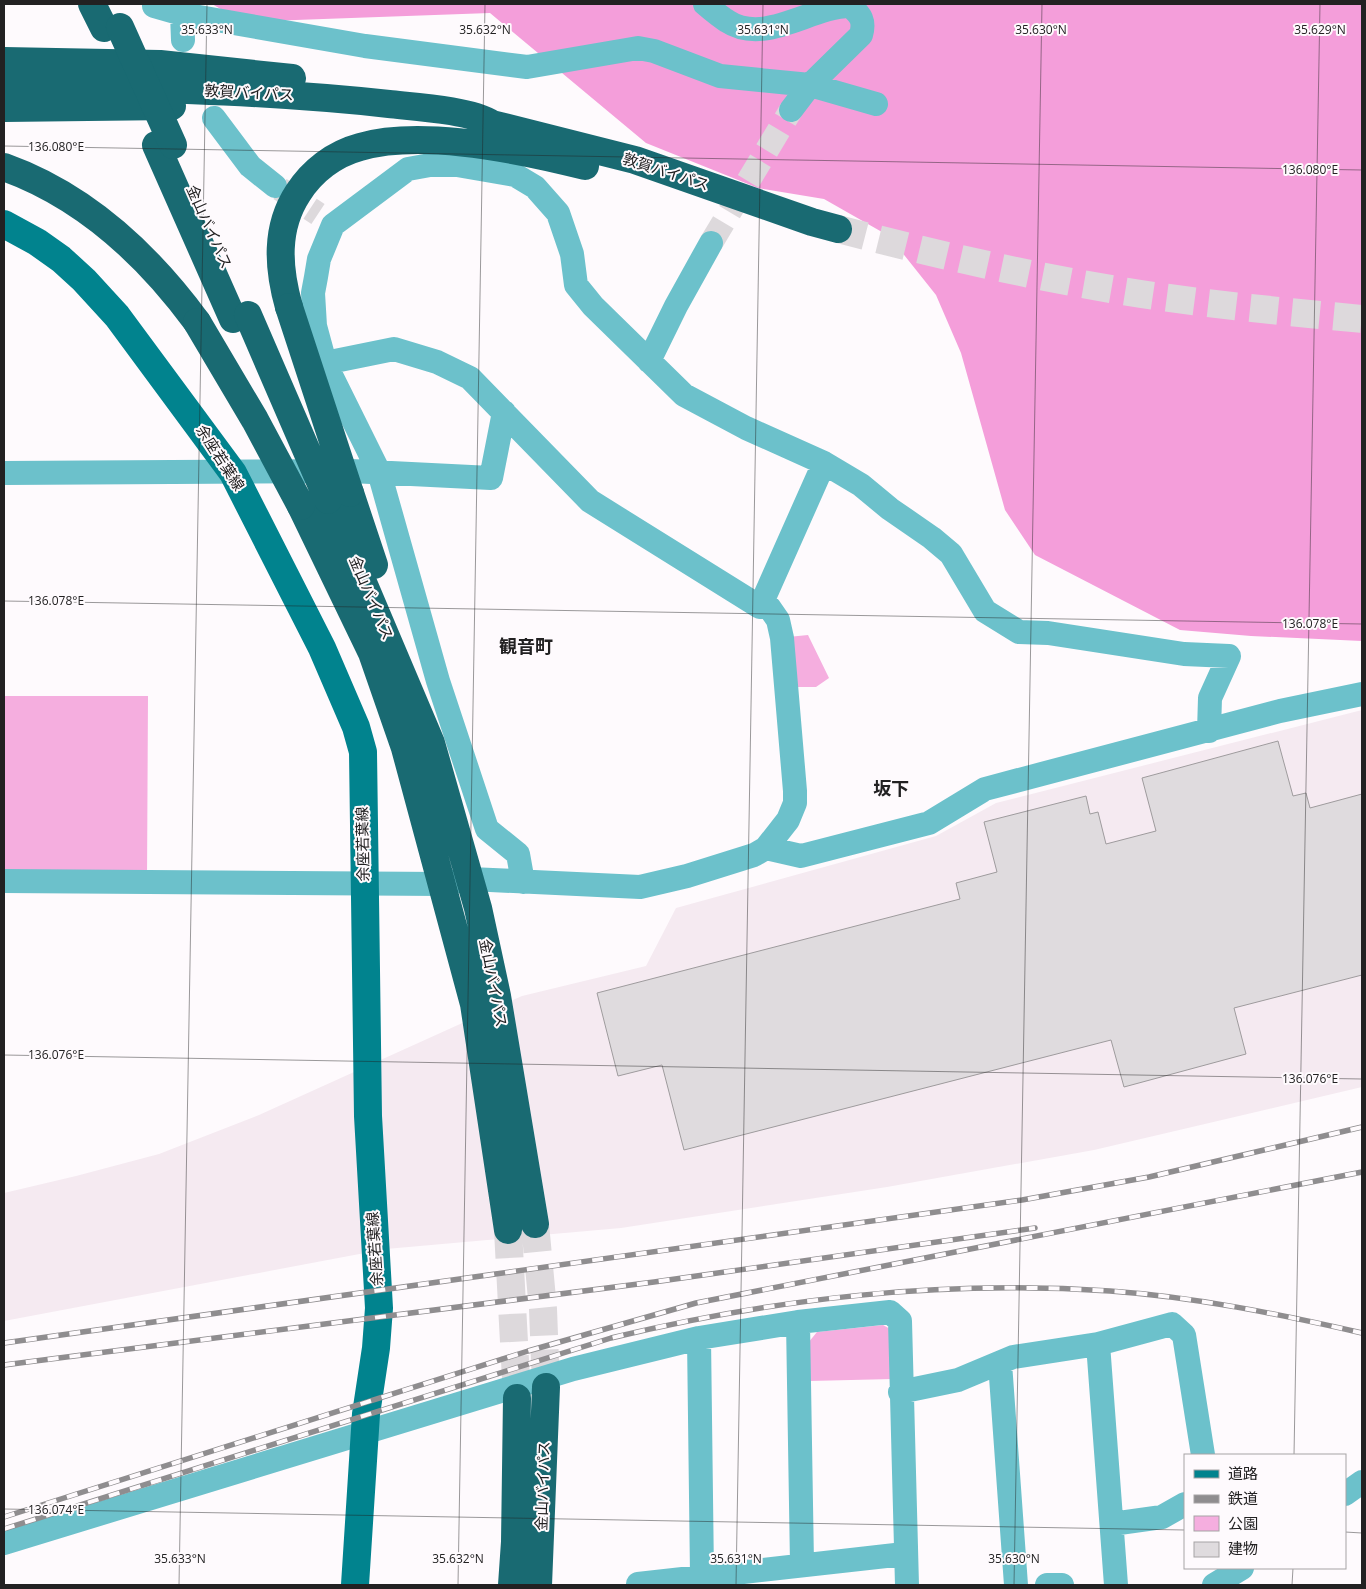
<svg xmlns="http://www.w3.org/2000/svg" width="1366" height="1589" viewBox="0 0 1366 1589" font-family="'Open Sans','Noto Sans JP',sans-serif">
  <rect width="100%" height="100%" fill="#fefafd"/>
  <path fill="#f5eaf1" d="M1362,710V1087L1094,1150L887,1187L621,1228L386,1249L4,1321V1193L76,1176L159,1154L259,1115L522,996L646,966L676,908L936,836L996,803Z"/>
  <path fill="#f5aedf" d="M808,635L829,678L816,687H794L788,637Z
    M4,696H148L147,880L4,879Z
    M883,1325L892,1330L893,1379L809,1381L808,1343L817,1332Z"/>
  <path fill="#f49eda" d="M212,4H1362V641L1251,636L1180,630L1035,555L1005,510L961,353L936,295L889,236L824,199L758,188L646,143L490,13L243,22Z"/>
  <path fill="#dfdbde" stroke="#9e9b9d" d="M1278,741L1293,796L1306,793L1310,808L1362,794V975L1234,1008L1246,1054L1124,1087L1111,1040L684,1150L662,1065L618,1076L597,993L960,899L956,883L997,872L984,822L1086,796L1090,814L1098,812L1106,844L1156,831L1142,778Z"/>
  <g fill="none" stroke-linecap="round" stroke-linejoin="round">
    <path stroke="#ddd9dc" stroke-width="24" stroke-dasharray="24 12" stroke-linecap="butt" d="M280,189L318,214
      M711,243L791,110"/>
    <path stroke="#ddd9dc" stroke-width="28" stroke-dasharray="28 14" stroke-linecap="butt" d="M838,229C938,255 1039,278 1141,294C1214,305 1288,312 1362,319
      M535,1224L543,1309L546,1387
      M508,1230L517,1398"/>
    <path stroke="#6cc1cb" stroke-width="24" d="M705,4C712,10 719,16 727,21C765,46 811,6 850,6C861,15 865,21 861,35L810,85L791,110
      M154,6L182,14L365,46L527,67L638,48L654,51L720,76L810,85L876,104
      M182,14L183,40
      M214,118L250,166L275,186
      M649,361L676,306L711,243
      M4,473L351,471L491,478L504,412
      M760,607L824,463
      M766,848L801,856L929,823L985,789L1280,711L1362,694
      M4,881L442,884L470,879L640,887L687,876L754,855L766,848L788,820L795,803V791L782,638L778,620L769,607H760L590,501L470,378L437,362L394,349L325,363
      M523,882L518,854L487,829L438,681L379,472L325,363L315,326L313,293L316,277L319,259L333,225L408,169L430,165H457L515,175L535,187L558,213L572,254L576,285L593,306L684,395L746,428L824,463L861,485L890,509L932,538L951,554L985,611L1019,632L1048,633L1184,654L1229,656L1210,698L1209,731
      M798,1322L802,1564
      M699,1338L702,1575
      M1098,1344L1116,1585
      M1000,1363L1016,1585
      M900,1392L958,1380L1013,1357L1098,1344L1172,1324L1184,1335L1203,1455
      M1345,1494L1362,1482
      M1112,1524L1162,1517L1185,1504
      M4,1543L573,1369L699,1338L798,1322L890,1312L900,1321L907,1585
      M638,1584L904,1554
      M1047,1585H1062
      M1214,1585L1242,1568"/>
    <path stroke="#01838e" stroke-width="28" d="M4,224L37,242L61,259L84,280L117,316L233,473L322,648L356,727L363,752L368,1116L379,1308L376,1348L366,1414L355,1585"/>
    <path stroke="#196a72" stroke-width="28" d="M92,4L104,28
      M4,61L160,64L292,78
      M4,84C132,88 261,90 389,104C416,107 470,110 492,124L635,160L812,222L838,229
      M4,108L172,106
      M156,145L233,319
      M4,167C85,196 147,254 197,322
      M289,307C278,268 275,228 298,193C312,171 334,154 360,147C422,129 522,150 585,166
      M350,493L374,565
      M328,500L431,743L478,908L497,996L535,1224
      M301,506L372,653L405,748L474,1004L508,1230
      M512,1585L515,1542L517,1398
      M538,1585L546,1387"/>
    <g stroke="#8f8d8f" stroke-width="5.5">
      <path id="rail" d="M4,1343L1022,1200L1149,1177L1362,1127
        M4,1365L654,1282L1035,1228
        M4,1517L528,1351L696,1303L1362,1172
        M4,1529L611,1338C778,1298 938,1280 1110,1291C1195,1297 1279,1314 1362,1333"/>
    </g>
    <use href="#rail" stroke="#fefafd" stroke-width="4" stroke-dasharray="11" stroke-linecap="butt"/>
    <path stroke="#196a72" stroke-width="28" d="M120,27L173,145
      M289,307L350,493
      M248,315L328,500
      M197,322L255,420L301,506"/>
  </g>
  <path fill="none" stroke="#222122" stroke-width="1" stroke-opacity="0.45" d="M4,146L1362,170M4,601L1362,624M4,1055L1362,1079M1294,1455L1320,4M4,1509L1185,1530M1345,1532L1362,1533M179,1585L207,4M458,1585L485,4M736,1585L763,4M1014,1585L1042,4M1292,1585L1293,1568"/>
  <g text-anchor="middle" stroke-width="4" stroke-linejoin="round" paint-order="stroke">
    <g font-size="15" fill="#222122" stroke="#fefafd">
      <text transform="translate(249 93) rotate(3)" y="5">敦賀バイパス</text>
      <text transform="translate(666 172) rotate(18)" y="5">敦賀バイパス</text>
      <text transform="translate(209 227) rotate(66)" y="5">金山バイパス</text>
      <text transform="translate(220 458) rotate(57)" y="5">余座若葉線</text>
      <text transform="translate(371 598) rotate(67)" y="5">金山バイパス</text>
      <text transform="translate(363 844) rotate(-91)" y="5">余座若葉線</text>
      <text transform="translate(493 983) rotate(79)" y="5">金山バイパス</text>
      <text transform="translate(375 1249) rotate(-94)" y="5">余座若葉線</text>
      <text transform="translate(543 1486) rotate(-88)" y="5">金山バイパス</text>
    </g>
    <g font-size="18" font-weight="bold" fill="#222122" stroke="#fefafd">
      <text x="526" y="653">観音町</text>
      <text x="891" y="795">坂下</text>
    </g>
  </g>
  <g font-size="12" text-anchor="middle" fill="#222122" stroke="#fefafd" stroke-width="4" stroke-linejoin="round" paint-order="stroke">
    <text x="207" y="34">35.633°N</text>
    <text x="485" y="34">35.632°N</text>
    <text x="763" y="34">35.631°N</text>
    <text x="1041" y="34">35.630°N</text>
    <text x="1320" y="34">35.629°N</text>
    <text x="56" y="151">136.080°E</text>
    <text x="1310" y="174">136.080°E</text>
    <text x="56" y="605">136.078°E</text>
    <text x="1310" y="628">136.078°E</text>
    <text x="56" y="1059">136.076°E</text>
    <text x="1310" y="1083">136.076°E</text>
    <text x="56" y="1514">136.074°E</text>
    <text x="180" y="1563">35.633°N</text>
    <text x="458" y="1563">35.632°N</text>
    <text x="736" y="1563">35.631°N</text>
    <text x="1014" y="1563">35.630°N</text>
  </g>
  <rect width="1366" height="1589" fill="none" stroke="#222122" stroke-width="10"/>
  <rect x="1184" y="1454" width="162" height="115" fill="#fefafd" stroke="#a6a3a5"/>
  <rect x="1194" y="1470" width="25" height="8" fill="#01838e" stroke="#a6a3a5"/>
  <text x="1228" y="1479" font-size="15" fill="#222122">道路</text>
  <rect x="1194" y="1495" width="25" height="8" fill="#8f8d8f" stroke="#a6a3a5"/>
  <text x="1228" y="1504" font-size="15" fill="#222122">鉄道</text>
  <rect x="1194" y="1516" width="25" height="15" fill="#f5aedf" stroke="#a6a3a5"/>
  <text x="1228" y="1529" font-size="15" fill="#222122">公園</text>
  <rect x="1194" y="1542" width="25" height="15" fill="#dfdbde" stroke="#a6a3a5"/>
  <text x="1228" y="1554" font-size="15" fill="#222122">建物</text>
</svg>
